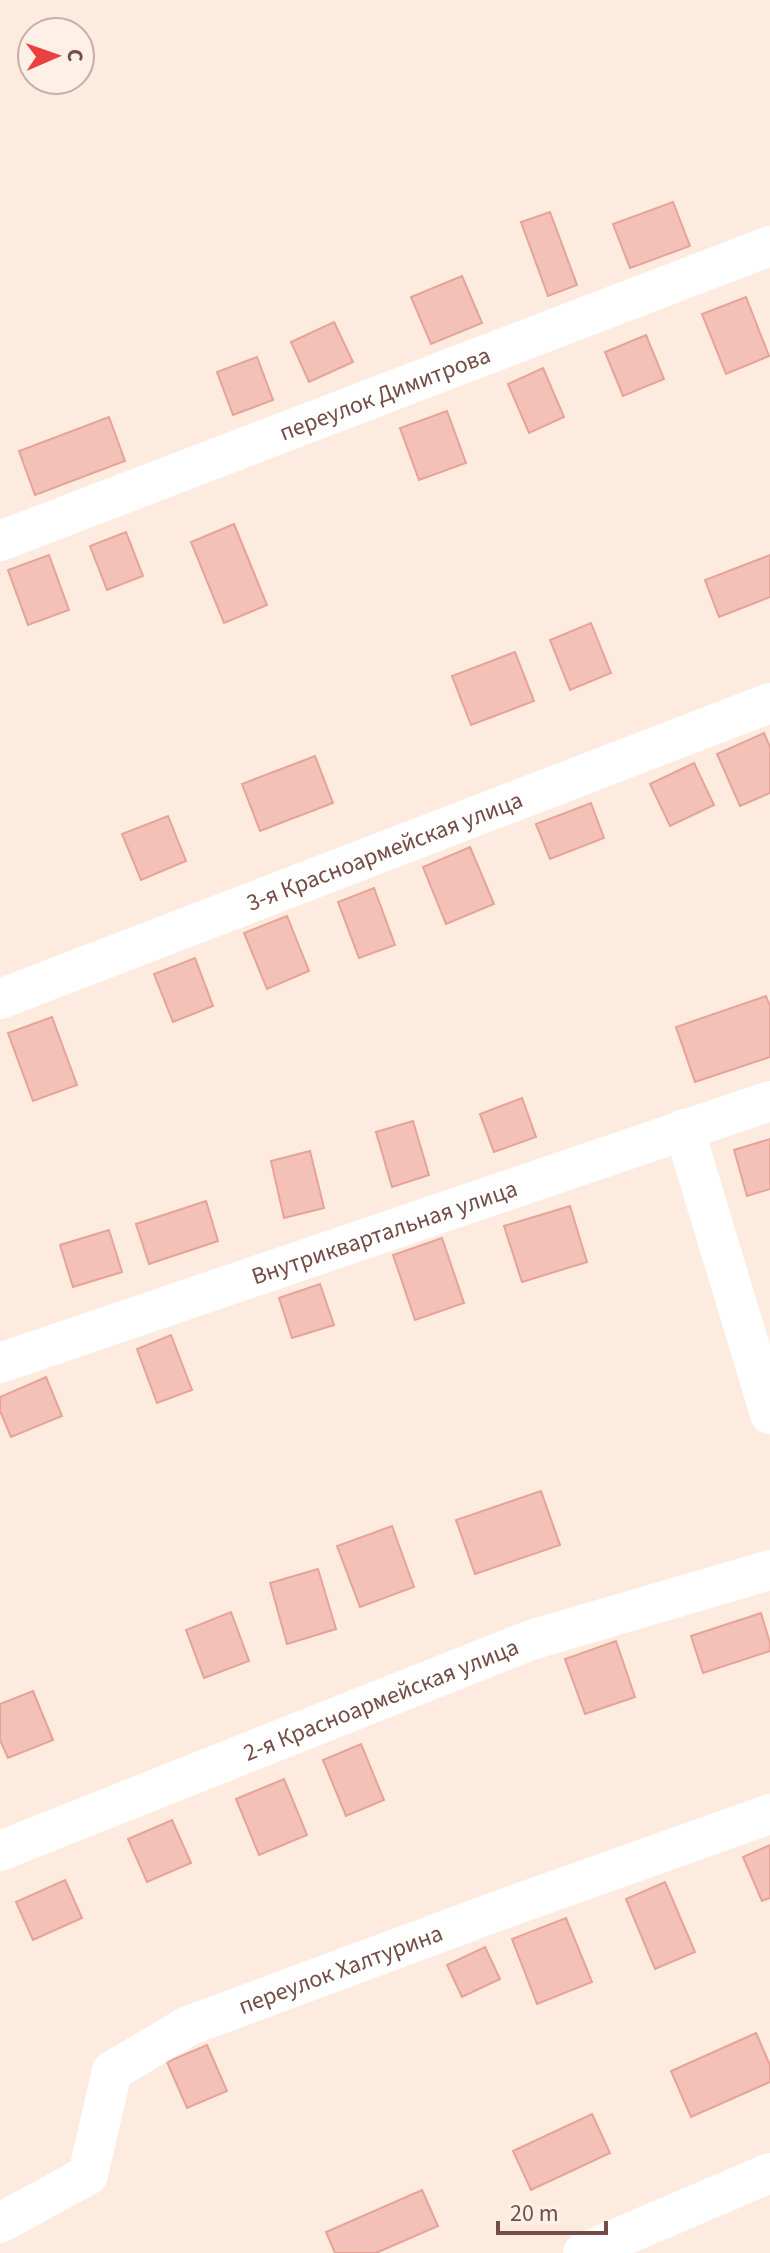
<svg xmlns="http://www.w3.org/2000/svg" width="770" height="2253" viewBox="0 0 770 2253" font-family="'Source Sans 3',sans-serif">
  <rect width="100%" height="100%" fill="#fdebe0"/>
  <path fill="#f3c1b7" stroke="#e6a397" stroke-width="2" d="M673,202L690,246L630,268L613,224Z
    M550,212L577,285L548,296L521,222Z
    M462,276L482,323L431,344L411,297Z
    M746,297L769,356L726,374L702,314Z
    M334,322L353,362L309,382L291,342Z
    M646,335L664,379L623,396L605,352Z
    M257,357L273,400L233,415L217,372Z
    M543,368L564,417L529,433L508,384Z
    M447,411L466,463L419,480L400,428Z
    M109,417L125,461L35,495L19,451Z
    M234,524L267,605L224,623L191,542Z
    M126,532L143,576L107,590L90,546Z
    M49,555L69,610L28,625L8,570Z
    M770,555V597L719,617L705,580Z
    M591,623L611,673L570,690L550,640Z
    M515,652L534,701L471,725L452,676Z
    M764,733L770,747V793L740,806L717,754Z
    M315,756L333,803L260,831L242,784Z
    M694,763L714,805L670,826L650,784Z
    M591,803L604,838L550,859L536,824Z
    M168,816L186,861L141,880L122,834Z
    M470,847L494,904L446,924L423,867Z
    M374,888L395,945L359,958L338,902Z
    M287,916L309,971L267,989L244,933Z
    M195,958L213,1006L173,1022L154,974Z
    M766,996L770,1006V1057L695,1082L676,1027Z
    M52,1017L77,1085L33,1101L8,1033Z
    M522,1098L536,1137L494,1152L480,1114Z
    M413,1121L429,1175L392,1187L376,1132Z
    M770,1139V1189L747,1196L734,1150Z
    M310,1151L324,1208L284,1218L271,1161Z
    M206,1201L218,1241L149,1264L136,1224Z
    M570,1206L587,1262L522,1282L504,1226Z
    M109,1230L122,1272L73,1287L60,1245Z
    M442,1238L464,1303L415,1320L393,1255Z
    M320,1284L334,1325L292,1338L279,1298Z
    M171,1335L192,1390L157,1403L137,1349Z
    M46,1377L62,1416L11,1437L0,1411V1397Z
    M541,1491L560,1545L475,1574L456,1520Z
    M392,1526L414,1587L360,1607L337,1546Z
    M318,1569L336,1629L287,1644L270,1583Z
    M231,1612L249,1661L204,1678L186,1630Z
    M761,1613L770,1643V1651L703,1673L691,1636Z
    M616,1641L635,1697L585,1714L565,1659Z
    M33,1691L53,1740L8,1758L0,1740V1704Z
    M361,1744L384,1800L346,1816L323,1760Z
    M284,1779L307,1835L259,1855L236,1799Z
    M172,1820L191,1863L147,1882L128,1839Z
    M770,1845V1898L762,1901L743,1857Z
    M65,1880L82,1918L33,1940L16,1902Z
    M665,1882L695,1952L655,1969L626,1899Z
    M566,1918L592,1982L537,2004L512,1939Z
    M485,1947L500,1979L462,1997L447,1965Z
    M756,2033L770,2065V2082L691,2117L671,2071Z
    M207,2045L227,2091L187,2108L167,2062Z
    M592,2114L610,2153L531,2190L513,2151Z
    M422,2190L438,2226L376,2253H335L326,2232Z"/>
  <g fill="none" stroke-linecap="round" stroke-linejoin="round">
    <g stroke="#fff" stroke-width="40">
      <path id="s1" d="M0,541L770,246"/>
      <path id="s2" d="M0,999L770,703"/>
      <path d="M684,1129L770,1414"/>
      <path id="s3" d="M0,1363L770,1101"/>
      <path id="s4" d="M0,1851L531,1640L770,1570"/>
      <path id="s5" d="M0,2223L88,2175L112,2071L188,2026L514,1905L770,1814"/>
      <path d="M583,2253L770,2173"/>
    </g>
  </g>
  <g text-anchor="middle" stroke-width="8" stroke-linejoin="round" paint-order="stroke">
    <g font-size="24" fill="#744d47" stroke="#fff0e7">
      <text dy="8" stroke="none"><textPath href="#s1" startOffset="412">переулок Димитрова</textPath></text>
      <text dy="8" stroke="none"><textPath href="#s2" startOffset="412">3-я Красноармейская улица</textPath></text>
      <text dy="8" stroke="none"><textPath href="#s3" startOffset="406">Внутриквартальная улица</textPath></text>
      <text dy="8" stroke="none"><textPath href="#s4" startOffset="410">2-я Красноармейская улица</textPath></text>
      <text dy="8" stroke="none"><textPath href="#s5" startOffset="458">переулок Халтурина</textPath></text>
    </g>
  </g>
  <g transform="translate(56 56) rotate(88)"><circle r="38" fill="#fff0e7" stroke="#c7afa7" stroke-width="2"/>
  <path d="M0-6L14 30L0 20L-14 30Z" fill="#ec4040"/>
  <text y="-12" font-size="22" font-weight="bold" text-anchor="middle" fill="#744d47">С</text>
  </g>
  <path d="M498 2221v12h108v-12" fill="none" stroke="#744d47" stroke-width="4"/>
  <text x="510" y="2221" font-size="24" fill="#744d47" stroke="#fff0e7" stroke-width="6" paint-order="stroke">20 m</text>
</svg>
